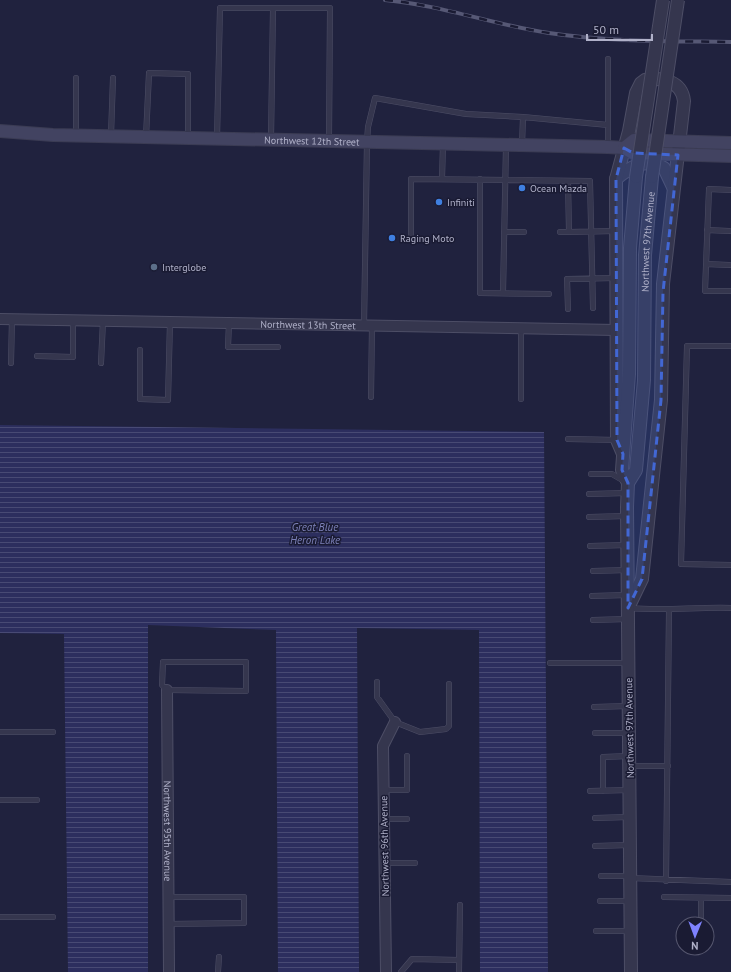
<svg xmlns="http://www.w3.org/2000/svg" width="731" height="972" viewBox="0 0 731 972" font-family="'PT Sans',sans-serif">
  <defs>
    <pattern id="water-rules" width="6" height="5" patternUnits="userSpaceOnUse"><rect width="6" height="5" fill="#2c2e5e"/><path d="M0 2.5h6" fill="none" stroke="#484a74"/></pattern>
  </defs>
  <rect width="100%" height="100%" fill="#20223e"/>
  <path fill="url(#water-rules)" d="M0,425L544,432L548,972H480L479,630L357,628L359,972H278L276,630L148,625V972H68L64,634L0,633Z"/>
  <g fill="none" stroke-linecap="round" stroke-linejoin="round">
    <g stroke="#4d4e66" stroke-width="6">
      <path id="service" d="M608,59V147
        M523,117L608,125
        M76,135V78
        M111,135L113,78
        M146,137L149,73L188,74V138
        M217,138L220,8H330L329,140
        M271,139L273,8
        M442,179L443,144
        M480,179V293L549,294
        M568,181L569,232L615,231
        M731,190L709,189L705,291H731
        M707,230L729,231
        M504,232H524
        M560,232H569
        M411,236V179L590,181L593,308
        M706,264L729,265
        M503,293L506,146
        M568,309L567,279L615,278
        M229,323L228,347H278
        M364,326L367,142L368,127L375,98L466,114L523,117L522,145
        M521,328V399
        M731,346H687L681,564L731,565
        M140,350V399L168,400L170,322
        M37,356L73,357V320
        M11,363L12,319
        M101,363L103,321
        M371,397L372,326
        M568,439L617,440
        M591,474H612L624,481
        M589,494L627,493
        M589,517L627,516
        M590,546L627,545
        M593,571L627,570
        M592,596L627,595
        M629,608C663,611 696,607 731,608
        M593,620L628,619
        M163,662H246V691L167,690L162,685Z
        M550,663H628
        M377,682V697L395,722L420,732L446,729L449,726V684
        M594,707L628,706
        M0,732H53
        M595,733H629
        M629,766H668
        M384,790H407V756
        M590,791L629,790
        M603,791V757L629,756
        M0,800H37
        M595,818L629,817
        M384,819H407
        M595,846L629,845
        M385,863H415
        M601,876H629
        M630,878L731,882
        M666,881L669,610
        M664,897L731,898
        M600,901H629
        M0,917H53
        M168,924L244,923V897H168
        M701,924V898
        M596,931H630
        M218,972L219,957
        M401,972L412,959L459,960
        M459,972L460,905"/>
    </g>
    <g stroke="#4d4e66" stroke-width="12">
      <g id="minor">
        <path id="s1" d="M0,319L616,330"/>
        <path id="s2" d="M167,690L169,972"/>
        <path d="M386,972L383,746L395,722"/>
      </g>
    </g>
    <g stroke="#4d4e66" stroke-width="14">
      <g id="tertiary">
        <path d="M616,179C630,167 646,157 664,168L673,187"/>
        <path d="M623,454L617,440L616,179L629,131L636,93L641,83L645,80C662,77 682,81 684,101L663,284L661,400L642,579L628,608"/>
        <path d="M628,483L622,470L629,374L630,248L636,177"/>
        <path id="s3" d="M631,972L627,507L628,483L636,470L644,380L645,255L652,177"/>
      </g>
    </g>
    <g stroke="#3b3c54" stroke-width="14">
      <g id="secondary">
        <path id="s4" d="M0,131L53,135L608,147L624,148L633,153L731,156"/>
        <path d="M624,148L634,140L731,143"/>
      </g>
    </g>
    <use href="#service" stroke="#35364e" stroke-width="5"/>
    <use href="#minor" stroke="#35364e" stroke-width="10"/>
    <use href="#tertiary" stroke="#35364e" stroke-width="12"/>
    <use href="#secondary" stroke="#424361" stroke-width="12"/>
    <g stroke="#565875" stroke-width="4">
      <path id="rail" d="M385,0C441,5 494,25 549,33C609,42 670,41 731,42"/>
    </g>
    <use href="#rail" stroke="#1a1b33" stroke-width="2.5" stroke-dasharray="8" stroke-linecap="butt"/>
    <g stroke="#4d4e66" stroke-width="14" stroke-linecap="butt">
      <path id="tertiary-bridge" d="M636,177L663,0
        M652,177L678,0"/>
    </g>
    <use href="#tertiary-bridge" stroke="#35364e" stroke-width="12"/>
  </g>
  <path fill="#4267d4" fill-opacity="0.2" stroke="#4267d4" stroke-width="3" stroke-dasharray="8 5" stroke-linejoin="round" d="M624,148L633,153L678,155L663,292L661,400L642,579L628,608V483L622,470L623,454L617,440L616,179Z"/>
  <g fill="#3f7fe0" stroke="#1a1b33" stroke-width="1.5">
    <circle cx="522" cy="188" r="4"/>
    <circle cx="439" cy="202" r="4"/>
    <circle cx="392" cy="238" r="4"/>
  </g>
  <circle fill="#5c6f8a" stroke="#1a1b33" stroke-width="1.5" cx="154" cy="267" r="4"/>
  <g text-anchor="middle" stroke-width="3" stroke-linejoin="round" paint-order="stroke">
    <g font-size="10" fill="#b0b1c9" stroke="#1a1b33">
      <text dy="4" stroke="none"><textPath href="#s4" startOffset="312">Northwest 12th Street</textPath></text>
      <text dy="4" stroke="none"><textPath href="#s3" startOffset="733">Northwest 97th Avenue</textPath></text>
      <text dy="4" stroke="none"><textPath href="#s1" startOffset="308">Northwest 13th Street</textPath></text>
      <text transform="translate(629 728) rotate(-91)" y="4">Northwest 97th Avenue</text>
      <text dy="4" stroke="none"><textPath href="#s2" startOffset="141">Northwest 95th Avenue</textPath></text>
      <text transform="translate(384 846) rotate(-91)" y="4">Northwest 96th Avenue</text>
    </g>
    <g font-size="10" fill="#b0b1c9" stroke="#1a1b33" text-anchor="start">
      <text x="530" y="192">Ocean Mazda</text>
      <text x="447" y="206">Infiniti</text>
      <text x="400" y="242">Raging Moto</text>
      <text x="162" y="271">Interglobe</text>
    </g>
    <g font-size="11" font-style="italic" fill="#7c80b8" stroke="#1a1b33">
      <text x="315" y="531">Great Blue<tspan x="315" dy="13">Heron Lake</tspan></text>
    </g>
  </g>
  <g transform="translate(695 936) rotate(181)"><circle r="19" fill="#1a1b33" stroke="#56576f"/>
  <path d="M0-3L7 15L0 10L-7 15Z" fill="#7f83ff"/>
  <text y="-6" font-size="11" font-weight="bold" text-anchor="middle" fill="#b0b1c9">N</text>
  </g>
  <path d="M587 34v6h65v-6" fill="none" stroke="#b0b1c9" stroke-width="2"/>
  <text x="593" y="34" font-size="12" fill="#b0b1c9" stroke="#1a1b33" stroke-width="3" paint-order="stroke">50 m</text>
</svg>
